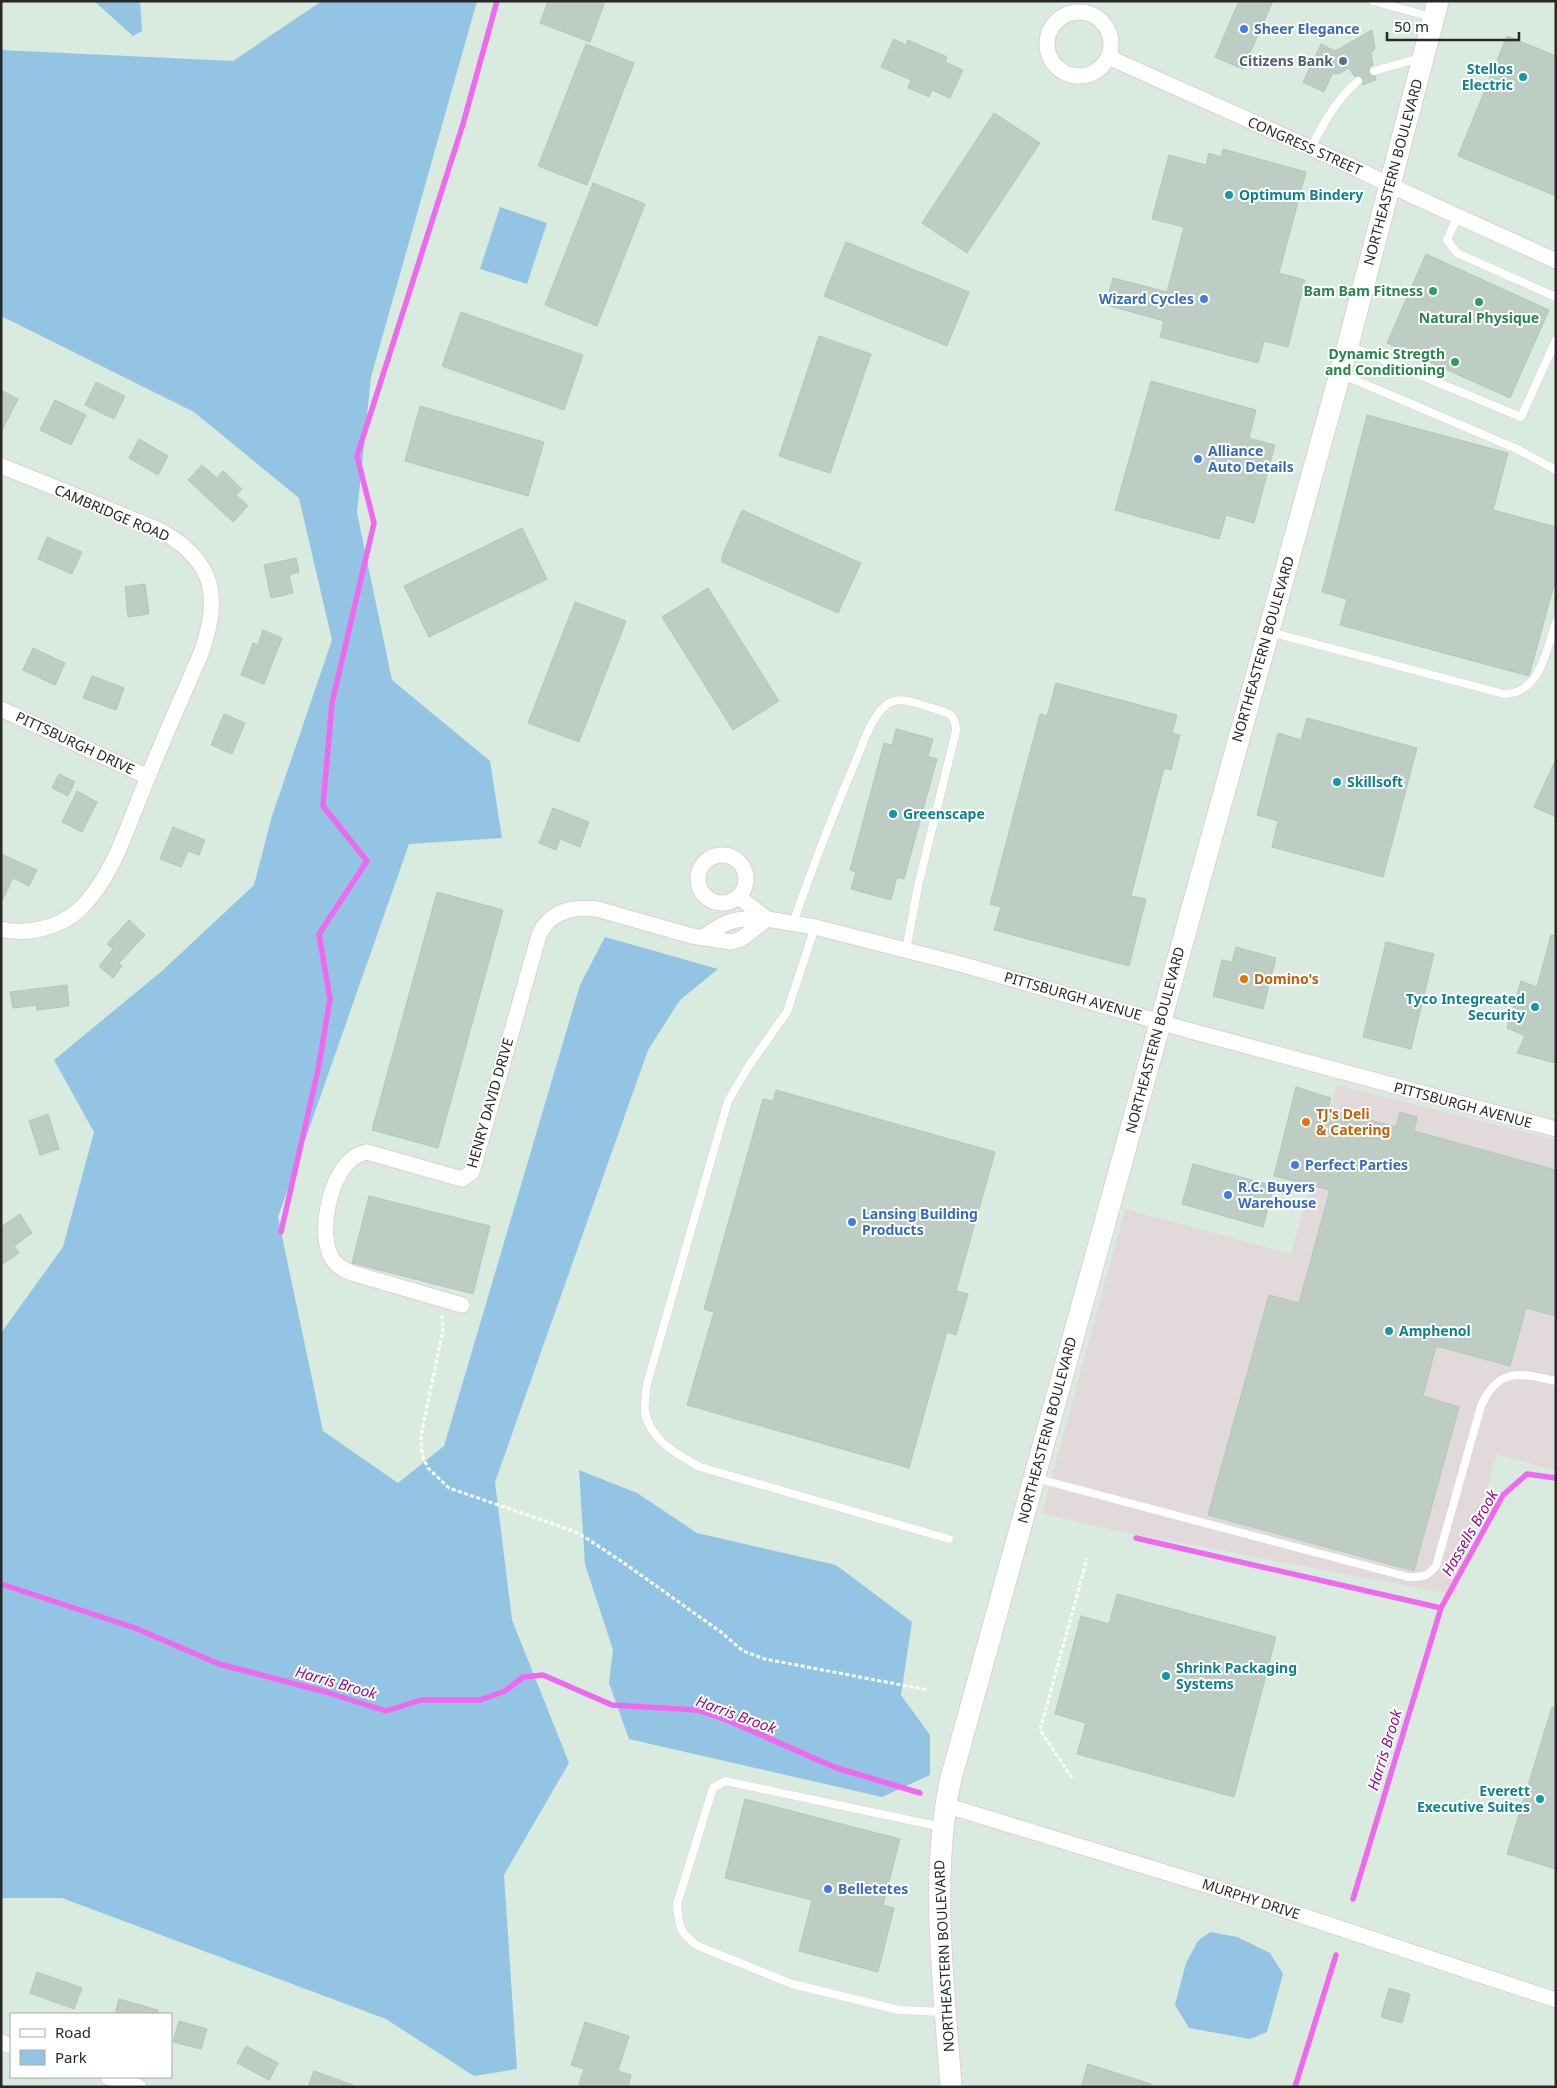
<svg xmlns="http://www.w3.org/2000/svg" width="1557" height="2088" viewBox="0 0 1557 2088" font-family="'Noto Sans',sans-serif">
  <rect width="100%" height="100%" fill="#d8ebde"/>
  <path fill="#e2dada" d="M1337,1085L1556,1140V1471L1497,1454L1455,1595L1108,1529L1042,1513L1125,1209L1291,1254Z"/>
  <path fill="#93c4e3" d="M94,1H140L142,31L133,36Z
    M322,1H477L371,377L357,513L392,680L490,761L502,838L409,844L278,1217L323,1431L398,1483L444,1446L580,985L605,937L718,969L680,1000L648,1050L495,1482L512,1620L569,1763L504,1875L517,2069L474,2076L386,2019L62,1898H1V1333L63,1247L94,1132L54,1060L162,971L254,885L272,816L332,640L299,498L194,412L1,316V50L233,61Z
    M500,207L547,223L527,284L480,269Z
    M579,1470L637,1493L697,1533L836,1565L912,1622L901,1695L930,1735V1775L882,1797L629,1739L609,1683L613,1650L585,1564Z
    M1210,1932L1237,1937L1270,1953L1283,1974L1267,2032L1250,2039L1189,2028L1175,2005L1186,1963L1198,1941Z"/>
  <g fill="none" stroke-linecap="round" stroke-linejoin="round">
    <path stroke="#ef68f0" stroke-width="5.5" d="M281,1232L318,1070L330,999L319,934L367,861L323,806L332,703L374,523L357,456L463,124L497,1
      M1136,1538L1441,1608
      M1,1584L135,1628L219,1664L326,1692L386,1711L421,1700H480L505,1691L523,1677L543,1675L612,1705L697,1710L727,1720L834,1767L920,1793
      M1353,1899L1441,1608L1447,1597L1503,1495L1527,1474L1556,1478
      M1295,2087L1336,1955"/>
  </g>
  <path fill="#becdc3" stroke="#b2c6ba" d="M548,1H605L590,42L540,23Z
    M1239,1H1273L1243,69L1215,57Z
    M1372,30L1375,49L1371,53L1373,65L1370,67L1369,72L1370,75L1375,76L1376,80L1362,85V78L1359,76L1355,77L1349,68L1340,73L1332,74L1324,92L1303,82L1321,44L1335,51Z
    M1507,36L1556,56V196L1458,156Z
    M894,39L906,45L908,40L947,57L945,62L963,70L950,98L932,90L929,97L908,88L911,80L881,67Z
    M586,44L634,63L587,185L538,166Z
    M994,113L1040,143L967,253L922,223Z
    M1223,149L1306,172L1279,273L1305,280L1288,347L1264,341L1258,363L1160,337L1164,321L1106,305L1113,278L1167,292L1184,227L1152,219L1169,155L1206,165L1209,153L1221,157Z
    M593,183L645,204L597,326L545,305Z
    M846,242L969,292L947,346L824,296Z
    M1426,254L1549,310L1510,398L1387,343Z
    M461,312L583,355L564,410L442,366Z
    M819,336L871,354L830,473L779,456Z
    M1151,381L1256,410L1249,438L1275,445L1254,523L1226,515L1219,539L1115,510Z
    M96,382L125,396L114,419L85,405Z
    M1,390L18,399L1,432Z
    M55,400L86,415L71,445L40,430Z
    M420,406L544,442L528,496L405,461Z
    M1367,415L1508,453L1493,510L1556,527V578L1529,676L1340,625L1347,599L1322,592Z
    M139,439L168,456L158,475L129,458Z
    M202,465L217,478L223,471L242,489L236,495L248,506L233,522L188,480Z
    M742,510L861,563L838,613L722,562V556Z
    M522,528L547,579L429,637L404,586Z
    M47,537L82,552L72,574L38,559Z
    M296,558L299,572L289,575L293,593L271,598L264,565Z
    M145,584L149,614L128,617L125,587Z
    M708,588L779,701L733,730L662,617Z
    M575,602L626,621L579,742L528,723Z
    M263,630L282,638L264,684L241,675L253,643L258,645Z
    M33,648L65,663L55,685L23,670Z
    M92,676L124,688L116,710L83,698Z
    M1056,683L1177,715L1172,733L1180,735L1171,770L1164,768L1131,896L1146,899L1129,966L994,930L1001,907L990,904L1040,714L1047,716Z
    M224,714L245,723L232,754L211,745Z
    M1307,718L1417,748L1383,877L1272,847L1278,821L1257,815L1278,733L1301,740Z
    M896,729L933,739L928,756L937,759L904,879L897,877L891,900L851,889L856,872L850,870L884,743L892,745Z
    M1556,759V817L1534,807Z
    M59,774L75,782L68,796L52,788Z
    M77,791L97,802L82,832L62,822Z
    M553,808L589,822L580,847L560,839L556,850L539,843Z
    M173,827L205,840L199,855L188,851L181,867L160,859Z
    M1,854L37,870L29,886L13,878L1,903Z
    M437,892L503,910L438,1148L372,1130Z
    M129,920L145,935L119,963L122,966L113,978L99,966L113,949L107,944Z
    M1551,935H1556V1063L1517,1053L1525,1036L1507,1028L1521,981L1537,987Z
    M1386,942L1434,954L1411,1049L1363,1037Z
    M1236,947L1276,958L1263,1009L1213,996L1222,960L1232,962Z
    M67,985L69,1006L37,1010L36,1005L13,1008L10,992Z
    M1296,1087L1331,1098L1328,1109L1396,1127L1400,1112L1417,1117L1414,1131L1556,1170V1316L1526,1308L1510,1366L1436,1346L1423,1396L1459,1407L1414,1571L1208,1515L1269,1295L1299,1303L1330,1190L1274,1176Z
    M776,1090L995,1152L956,1291L968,1294L956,1335L947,1332L909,1468L687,1405L714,1312L704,1309L763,1099L773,1101Z
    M48,1114L59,1149L40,1155L29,1121Z
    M1193,1164L1274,1186L1263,1227L1182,1204Z
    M369,1196L490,1226L473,1294L352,1263Z
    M20,1214L32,1233L14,1246L19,1253L1,1265V1227Z
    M1117,1594L1276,1637L1234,1797L1077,1754L1086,1723L1055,1714L1081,1616L1109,1624Z
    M1552,1707L1556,1708V1869L1507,1854Z
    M745,1799L900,1839L883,1905L894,1908L878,1972L799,1951L812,1900L725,1878Z
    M37,1972L82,1988L74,2009L30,1993Z
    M1389,1988L1410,1994L1402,2023L1381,2017Z
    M119,1999L158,2010V2014H115Z
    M179,2021L207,2029L201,2049L173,2042Z
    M585,2022L629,2036L618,2071L631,2075L628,2087H578L584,2069L571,2065Z
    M246,2046L278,2063L269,2080L237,2063Z
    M1088,2064L1151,2084V2087H1081Z
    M314,2071L353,2085V2087H308Z"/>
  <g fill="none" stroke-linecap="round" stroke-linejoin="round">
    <g stroke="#e1ced7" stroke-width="9">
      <path id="lane" d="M1373,1L1431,17
        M1374,71L1420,58
        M1311,148C1324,122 1336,100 1358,81
        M1458,215L1447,240L1457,253L1556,297
        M1350,346L1521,417L1556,340
        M1341,374L1517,449L1556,470
        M1270,632L1504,694C1540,694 1546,650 1556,623
        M793,923C812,869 832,816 855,763C862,746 871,718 885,706C898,694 917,704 932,708C948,713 955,712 956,731L918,886L906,950
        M815,927L787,1012L748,1067L728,1101L647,1384C646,1393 644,1404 645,1412C650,1440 678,1455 700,1467L949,1539
        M1035,1478L1408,1577C1421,1577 1428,1577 1436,1566L1481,1406C1498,1367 1520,1373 1556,1381
        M942,1827L725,1781L713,1788L677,1904C679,1927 679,1933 698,1946L792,1984L899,2010L943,2012"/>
    </g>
    <g stroke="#e1ced7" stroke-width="17">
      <path id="street" d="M1047 44a32 32 0 1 1 64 0a32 32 0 1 1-64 0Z
        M1108,57L1351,166C1418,200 1488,229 1556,261
        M1,466C42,482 82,498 122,515C138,522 157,527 171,537C187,547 204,564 209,583C215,607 209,629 202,651C184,693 165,735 148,777C129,821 115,875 80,909C61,927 27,936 1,929
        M1,709L148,777
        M698 879a24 24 0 1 1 48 0a24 24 0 1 1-48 0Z
        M739,897L767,919L815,927L964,965L1184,1029L1556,1129
        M703,938C726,919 738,918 767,919
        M462,1305L352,1273C345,1270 338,1267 333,1260C316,1235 330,1171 356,1156C359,1154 363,1153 367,1152L462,1179L472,1172L539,935C550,911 573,906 597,909L692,936L731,942L741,939L767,919
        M945,1805L1249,1898L1556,2000
        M1,2042L11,2046
        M108,2077L139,2087"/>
    </g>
    <g stroke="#e1ced7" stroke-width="23">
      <path id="secondary" d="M951,2087C944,1985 930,1882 950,1782L1348,345L1438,1"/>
    </g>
    <path stroke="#fff" stroke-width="3" stroke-dasharray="4 2.5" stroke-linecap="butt" d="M442,1315L443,1330L421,1436L422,1455L428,1468L449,1488L571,1530L583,1536L621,1561L721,1632L743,1651L765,1659L928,1690
      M1072,1778L1040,1730L1087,1559"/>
    <use href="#lane" stroke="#fff" stroke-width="8"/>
    <use href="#street" stroke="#fff" stroke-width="15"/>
    <use href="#secondary" stroke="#fff" stroke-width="21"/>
  </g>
  <g fill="#3f7fe0" stroke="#fff" stroke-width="2">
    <circle cx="1244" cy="29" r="5"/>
    <circle cx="1204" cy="299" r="5"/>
    <circle cx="1198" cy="459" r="5"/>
    <circle cx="1295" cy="1165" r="5"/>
    <circle cx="1228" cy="1195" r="5"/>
    <circle cx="852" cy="1222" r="5"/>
    <circle cx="828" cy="1889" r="5"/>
  </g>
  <circle fill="#5c6f8a" stroke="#fff" stroke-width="2" cx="1343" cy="61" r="5"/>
  <g fill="#0f9aa8" stroke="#fff" stroke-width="2">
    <circle cx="1523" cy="77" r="5"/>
    <circle cx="1229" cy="195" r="5"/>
    <circle cx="1337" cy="782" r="5"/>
    <circle cx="893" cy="814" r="5"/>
    <circle cx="1535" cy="1007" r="5"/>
    <circle cx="1389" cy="1331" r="5"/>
    <circle cx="1166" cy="1676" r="5"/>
    <circle cx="1540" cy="1799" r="5"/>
  </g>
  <g fill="#2e9e5b" stroke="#fff" stroke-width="2">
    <circle cx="1433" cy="291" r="5"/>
    <circle cx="1479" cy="302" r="5"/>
    <circle cx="1455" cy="362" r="5"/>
  </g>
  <g fill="#e8710a" stroke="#fff" stroke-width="2">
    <circle cx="1244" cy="979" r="5"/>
    <circle cx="1306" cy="1122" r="5"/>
  </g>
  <g text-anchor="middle" stroke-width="4" stroke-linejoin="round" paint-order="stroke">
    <g font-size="14" font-weight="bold" fill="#366cbe" stroke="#fff" text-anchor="start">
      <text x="1254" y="34">Sheer Elegance</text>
      <text x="1194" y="304" text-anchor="end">Wizard Cycles</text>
      <text x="1208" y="456">Alliance<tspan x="1208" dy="16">Auto Details</tspan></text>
      <text x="1305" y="1170">Perfect Parties</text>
      <text x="1238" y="1192">R.C. Buyers<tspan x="1238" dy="16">Warehouse</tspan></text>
      <text x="862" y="1219">Lansing Building<tspan x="862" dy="16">Products</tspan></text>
      <text x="838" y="1894">Belletetes</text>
    </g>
    <g font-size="14" font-weight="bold" fill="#4e5e75" stroke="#fff" text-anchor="end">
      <text x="1333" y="66">Citizens Bank</text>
    </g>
    <g font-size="14" font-weight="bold" fill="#0d838f" stroke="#fff" text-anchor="start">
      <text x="1513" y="74" text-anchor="end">Stellos<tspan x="1513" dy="16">Electric</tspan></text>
      <text x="1239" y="200">Optimum Bindery</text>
      <text x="1347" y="787">Skillsoft</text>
      <text x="903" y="819">Greenscape</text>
      <text x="1525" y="1004" text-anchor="end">Tyco Integreated<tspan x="1525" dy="16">Security</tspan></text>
      <text x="1399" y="1336">Amphenol</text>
      <text x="1176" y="1673">Shrink Packaging<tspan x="1176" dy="16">Systems</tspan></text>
      <text x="1530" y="1796" text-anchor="end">Everett<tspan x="1530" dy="16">Executive Suites</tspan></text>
    </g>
    <g font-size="14" fill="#282828" stroke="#fff">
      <text transform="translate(1305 146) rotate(24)" y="5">CONGRESS STREET</text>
      <text transform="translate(1393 172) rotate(-75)" y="5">NORTHEASTERN BOULEVARD</text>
      <text transform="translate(112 513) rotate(23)" y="5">CAMBRIDGE ROAD</text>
      <text transform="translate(1263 649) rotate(-74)" y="5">NORTHEASTERN BOULEVARD</text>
      <text transform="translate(75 743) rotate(25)" y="5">PITTSBURGH DRIVE</text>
      <text transform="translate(1073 996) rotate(16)" y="5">PITTSBURGH AVENUE</text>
      <text transform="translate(1155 1040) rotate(-75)" y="5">NORTHEASTERN BOULEVARD</text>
      <text transform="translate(490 1103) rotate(-74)" y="5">HENRY DAVID DRIVE</text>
      <text transform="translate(1463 1105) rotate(15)" y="5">PITTSBURGH AVENUE</text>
      <text transform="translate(1047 1430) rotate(-75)" y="5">NORTHEASTERN BOULEVARD</text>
      <text transform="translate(1251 1899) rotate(18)" y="5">MURPHY DRIVE</text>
      <text transform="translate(944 1956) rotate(-93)" y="5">NORTHEASTERN BOULEVARD</text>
    </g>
    <g font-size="14" font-weight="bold" fill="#27864d" stroke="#fff" text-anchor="end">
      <text x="1423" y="296">Bam Bam Fitness</text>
      <text x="1479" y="323" text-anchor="middle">Natural Physique</text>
      <text x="1445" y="359">Dynamic Stregth<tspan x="1445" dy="16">and Conditioning</tspan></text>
    </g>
    <g font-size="14" font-weight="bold" fill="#c56008" stroke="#fff" text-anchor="start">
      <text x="1254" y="984">Domino's</text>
      <text x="1316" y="1119">TJ's Deli<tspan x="1316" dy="16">&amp; Catering</tspan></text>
    </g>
    <g font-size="15" font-style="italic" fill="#980b8e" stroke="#fff">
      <text transform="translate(1470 1533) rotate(-60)" y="5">Hassells Brook</text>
      <text transform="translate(336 1683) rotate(16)" y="5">Harris Brook</text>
      <text transform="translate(736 1715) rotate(20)" y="5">Harris Brook</text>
      <text transform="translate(1385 1750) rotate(-73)" y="5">Harris Brook</text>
    </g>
  </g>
  <rect width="1557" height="2088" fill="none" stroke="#282828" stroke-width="5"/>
  <rect x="10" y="2013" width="162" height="65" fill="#ffffff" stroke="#a9a9a9"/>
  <rect x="20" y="2029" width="25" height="8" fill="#ffffff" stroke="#a9a9a9"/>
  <text x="55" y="2038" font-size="15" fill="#282828">Road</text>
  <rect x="20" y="2050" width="25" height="15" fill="#93c4e3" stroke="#a9a9a9"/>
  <text x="55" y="2063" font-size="15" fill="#282828">Park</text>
  <path d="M1387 32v8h132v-8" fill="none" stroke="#282828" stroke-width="2.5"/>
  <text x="1394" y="32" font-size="15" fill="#282828" stroke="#ffffff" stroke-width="4" paint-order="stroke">50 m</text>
</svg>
